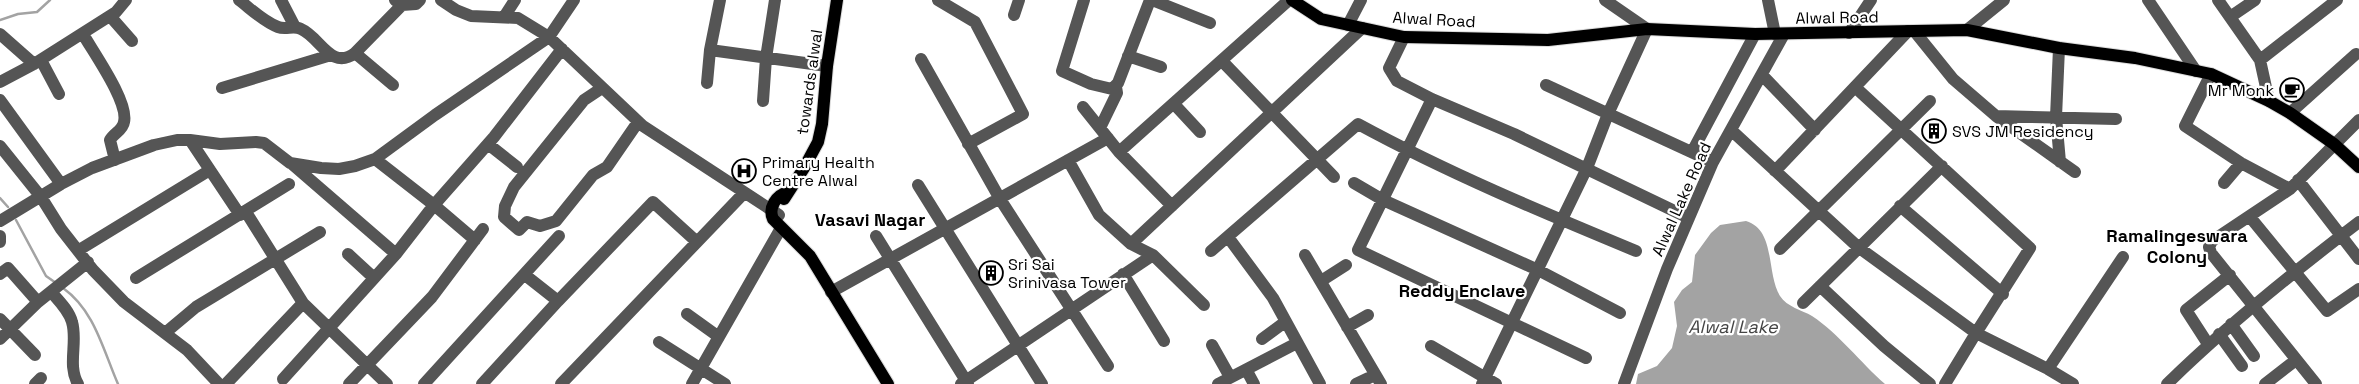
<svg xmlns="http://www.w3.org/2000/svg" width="2359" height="384" viewBox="0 0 2359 384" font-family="'Space Grotesk',sans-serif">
  <rect width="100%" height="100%" fill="#fff"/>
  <path fill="#a3a3a3" d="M1746,221C1776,230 1766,273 1780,296C1787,307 1802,310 1812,316C1838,333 1861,363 1885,384H1636L1638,374L1657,366L1672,348L1677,326L1674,302L1682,290L1692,282L1695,255L1711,233L1720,225Z"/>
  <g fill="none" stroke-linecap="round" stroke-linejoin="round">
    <path stroke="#a3a3a3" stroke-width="2.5" d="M0,20L18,14L37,12L50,0
      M0,198L8,207
      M16,220L46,276L56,283
      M63,288C95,311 103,350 118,384"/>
    <g stroke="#dbdbdb" stroke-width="14">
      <path id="major" d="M1292,0L1321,19L1404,37L1548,40L1647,29L1755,34L1967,30L2059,48L2135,58L2211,74L2269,101L2290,113L2334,144L2359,167
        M788,192C776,195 768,208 773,219L810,256L888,384
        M784,199L804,168L818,142L822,124L827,66L837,0"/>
    </g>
    <path stroke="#555" stroke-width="12" d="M239,0C251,9 264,22 278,27C286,30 294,25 301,29C320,37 331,71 355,53L402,5
      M281,0L295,27
      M395,0L402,5L416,4L420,0
      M441,0L456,10L471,16L518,18L549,37L574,0
      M938,0L975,22L1023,114L968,144
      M1084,0L1062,71L1091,84L1112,89L1118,83L1150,0
      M1152,0L1210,23
      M1768,0L1775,34
      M2148,0L2196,71
      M2218,0L2260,60L2269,101
      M1014,15L1019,0
      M110,16L132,41
      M504,17L515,0
      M2230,17L2255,0
      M1348,25L1361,0
      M1967,30L2004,0
      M1915,32L1953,79L1996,116L2075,172
      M1849,33L1871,0
      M0,34L34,64
      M83,34C93,52 129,102 124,122C123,130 114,133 110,140L115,160
      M1404,37L1389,68L1397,81L1432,99L1514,134L1689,218
      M2059,48L2056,117L2060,162
      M710,50L827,66
      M355,53L393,85
      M1128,56L1161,67
      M921,59L1000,199L1108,366
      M41,60L59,94
      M2260,60L2337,0
      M1222,61L1334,177
      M2211,74L2185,126L2241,163L2290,189
      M1762,75L1815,130
      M0,82L34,64L116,12L126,0
      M707,83L710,50L720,0
      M1546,85L1713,162
      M222,88L331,55
      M602,88L584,100L514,187L505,206L504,217L519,230L527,222L540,226L556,221L593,175L607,167L638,122
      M1856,88L2030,248L1976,333L2048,369L2073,384
      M1432,99L1358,250L1586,358
      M0,100L61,184
      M763,101L766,58L775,0
      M1174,104L1200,132
      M1083,107L1119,152L1172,206
      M2290,113L2356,54
      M1996,116L2116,119
      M1100,128L1117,93L1116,87
      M1731,130L1858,247L1976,333L1945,384
      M190,140L220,144L256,142L264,143L290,163L321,168L339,169L355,166L375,159L435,115L549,37L643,126L779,215
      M488,144L517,167
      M0,146L41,197L61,229L93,270L124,302L187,350L219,384
      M1119,152L1289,0
      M1692,152L1755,34
      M375,159L434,205L475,240
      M1068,160L1099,215L1131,244L1153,255L1204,305
      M292,164L396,254
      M1775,171L1908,31
      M2298,180L2359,259
      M1354,183L1383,200L1538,270L1620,313
      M2224,183L2241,163
      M918,185L1042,384
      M1900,206L2003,294
      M246,212L303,303L387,384
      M2250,217L2327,311L2359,289
      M0,221L61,184L92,168L154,145L177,140H190L240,215
      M0,236V242
      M876,236L968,384
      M1228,237L1273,298L1320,384
      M1131,244L1362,28
      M1780,249L1930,101
      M79,250L210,170
      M1211,251L1358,124C1448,173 1542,212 1636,251
      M348,254L374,278
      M1305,255L1381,384
      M0,274L8,268L38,302
      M1123,274L1164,341
      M525,275L558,301
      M136,278L289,184
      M1321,281L1346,265
      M1820,286L1884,346L1930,384
      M831,292L1108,138
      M52,293C60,302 69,311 72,322C78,342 67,365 78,384
      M1803,303L1942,166
      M687,314L719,337
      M0,319L35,355
      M2231,324L2254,356
      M1347,327L1368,315
      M165,333L196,307L320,232
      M2219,334L2242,366
      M0,339L38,302L88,262
      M1262,339L1285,322
      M659,342L725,384
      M2208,344L2186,310L2230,275
      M1212,345L1230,377
      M1431,346L1496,384
      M2048,369L2123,257
      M1247,371L1254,384
      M283,379L396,254L434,205L494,137L562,49
      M35,384L41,378
      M226,384L303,303
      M349,384L432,297L483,229
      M424,384L559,236
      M482,384L558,301L653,202L697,242
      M561,384L744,193
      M692,384L781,228
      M961,384L1153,255
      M1218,384L1297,343
      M1356,384L1375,375
      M1482,384L1587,168L1608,114L1647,29L1605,0
      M1624,384L1667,269L1713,162L1784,34
      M2167,384C2227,325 2292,273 2359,222
      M2265,384L2296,360
      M2316,384L2211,253L2209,247L2212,241L2290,189L2359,120"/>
    <use href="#major" stroke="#000" stroke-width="12"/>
  </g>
  <defs>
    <g id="cafe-ring" transform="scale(1.25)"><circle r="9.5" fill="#fff" stroke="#000" stroke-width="1.5"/><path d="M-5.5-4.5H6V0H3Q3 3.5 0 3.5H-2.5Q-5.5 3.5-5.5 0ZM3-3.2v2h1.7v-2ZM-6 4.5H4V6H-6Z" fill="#000"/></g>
    <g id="building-ring" transform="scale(1.25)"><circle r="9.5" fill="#fff" stroke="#000" stroke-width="1.5"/><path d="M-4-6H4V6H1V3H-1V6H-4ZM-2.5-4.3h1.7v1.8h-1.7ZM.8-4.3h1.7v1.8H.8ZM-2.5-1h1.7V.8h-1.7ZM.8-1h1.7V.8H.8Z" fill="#000"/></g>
    <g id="hospital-ring" transform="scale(1.25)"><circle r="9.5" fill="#fff" stroke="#000" stroke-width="1.5"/><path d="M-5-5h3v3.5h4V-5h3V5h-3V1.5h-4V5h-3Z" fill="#000"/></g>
  </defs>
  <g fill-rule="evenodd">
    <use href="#cafe-ring" x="2292" y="90"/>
    <use href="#building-ring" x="1934" y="131"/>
    <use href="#hospital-ring" x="744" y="171"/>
    <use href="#building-ring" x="991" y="273"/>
  </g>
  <g text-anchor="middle" stroke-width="4.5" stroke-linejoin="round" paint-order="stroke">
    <g font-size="16" fill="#000" stroke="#fff">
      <text transform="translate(1837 17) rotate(-1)" y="6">Alwal Road</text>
      <text transform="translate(1434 19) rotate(3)" y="6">Alwal Road</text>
      <text transform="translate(809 82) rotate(-82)" y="6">towards alwal</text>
      <text transform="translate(1681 199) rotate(-66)" y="6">Alwal Lake Road</text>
    </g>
    <g font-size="16" fill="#000" stroke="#fff" text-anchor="start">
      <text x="2274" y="96" text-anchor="end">Mr Monk</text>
      <text x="1952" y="137">SVS JM Residency</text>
      <text x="762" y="168">Primary Health<tspan x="762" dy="18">Centre Alwal</tspan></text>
      <text x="1008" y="270">Sri Sai<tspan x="1008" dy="18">Srinivasa Tower</tspan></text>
    </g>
    <g font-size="18" font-weight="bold" fill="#000" stroke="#fff">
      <text x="870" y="226">Vasavi Nagar</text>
      <text x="2177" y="242">Ramalingeswara<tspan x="2177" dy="21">Colony</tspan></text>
      <text x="1462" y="297">Reddy Enclave</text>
    </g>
    <g font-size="18" font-style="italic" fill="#444" stroke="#fff">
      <text x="1733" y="333">Alwal Lake</text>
    </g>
  </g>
</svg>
